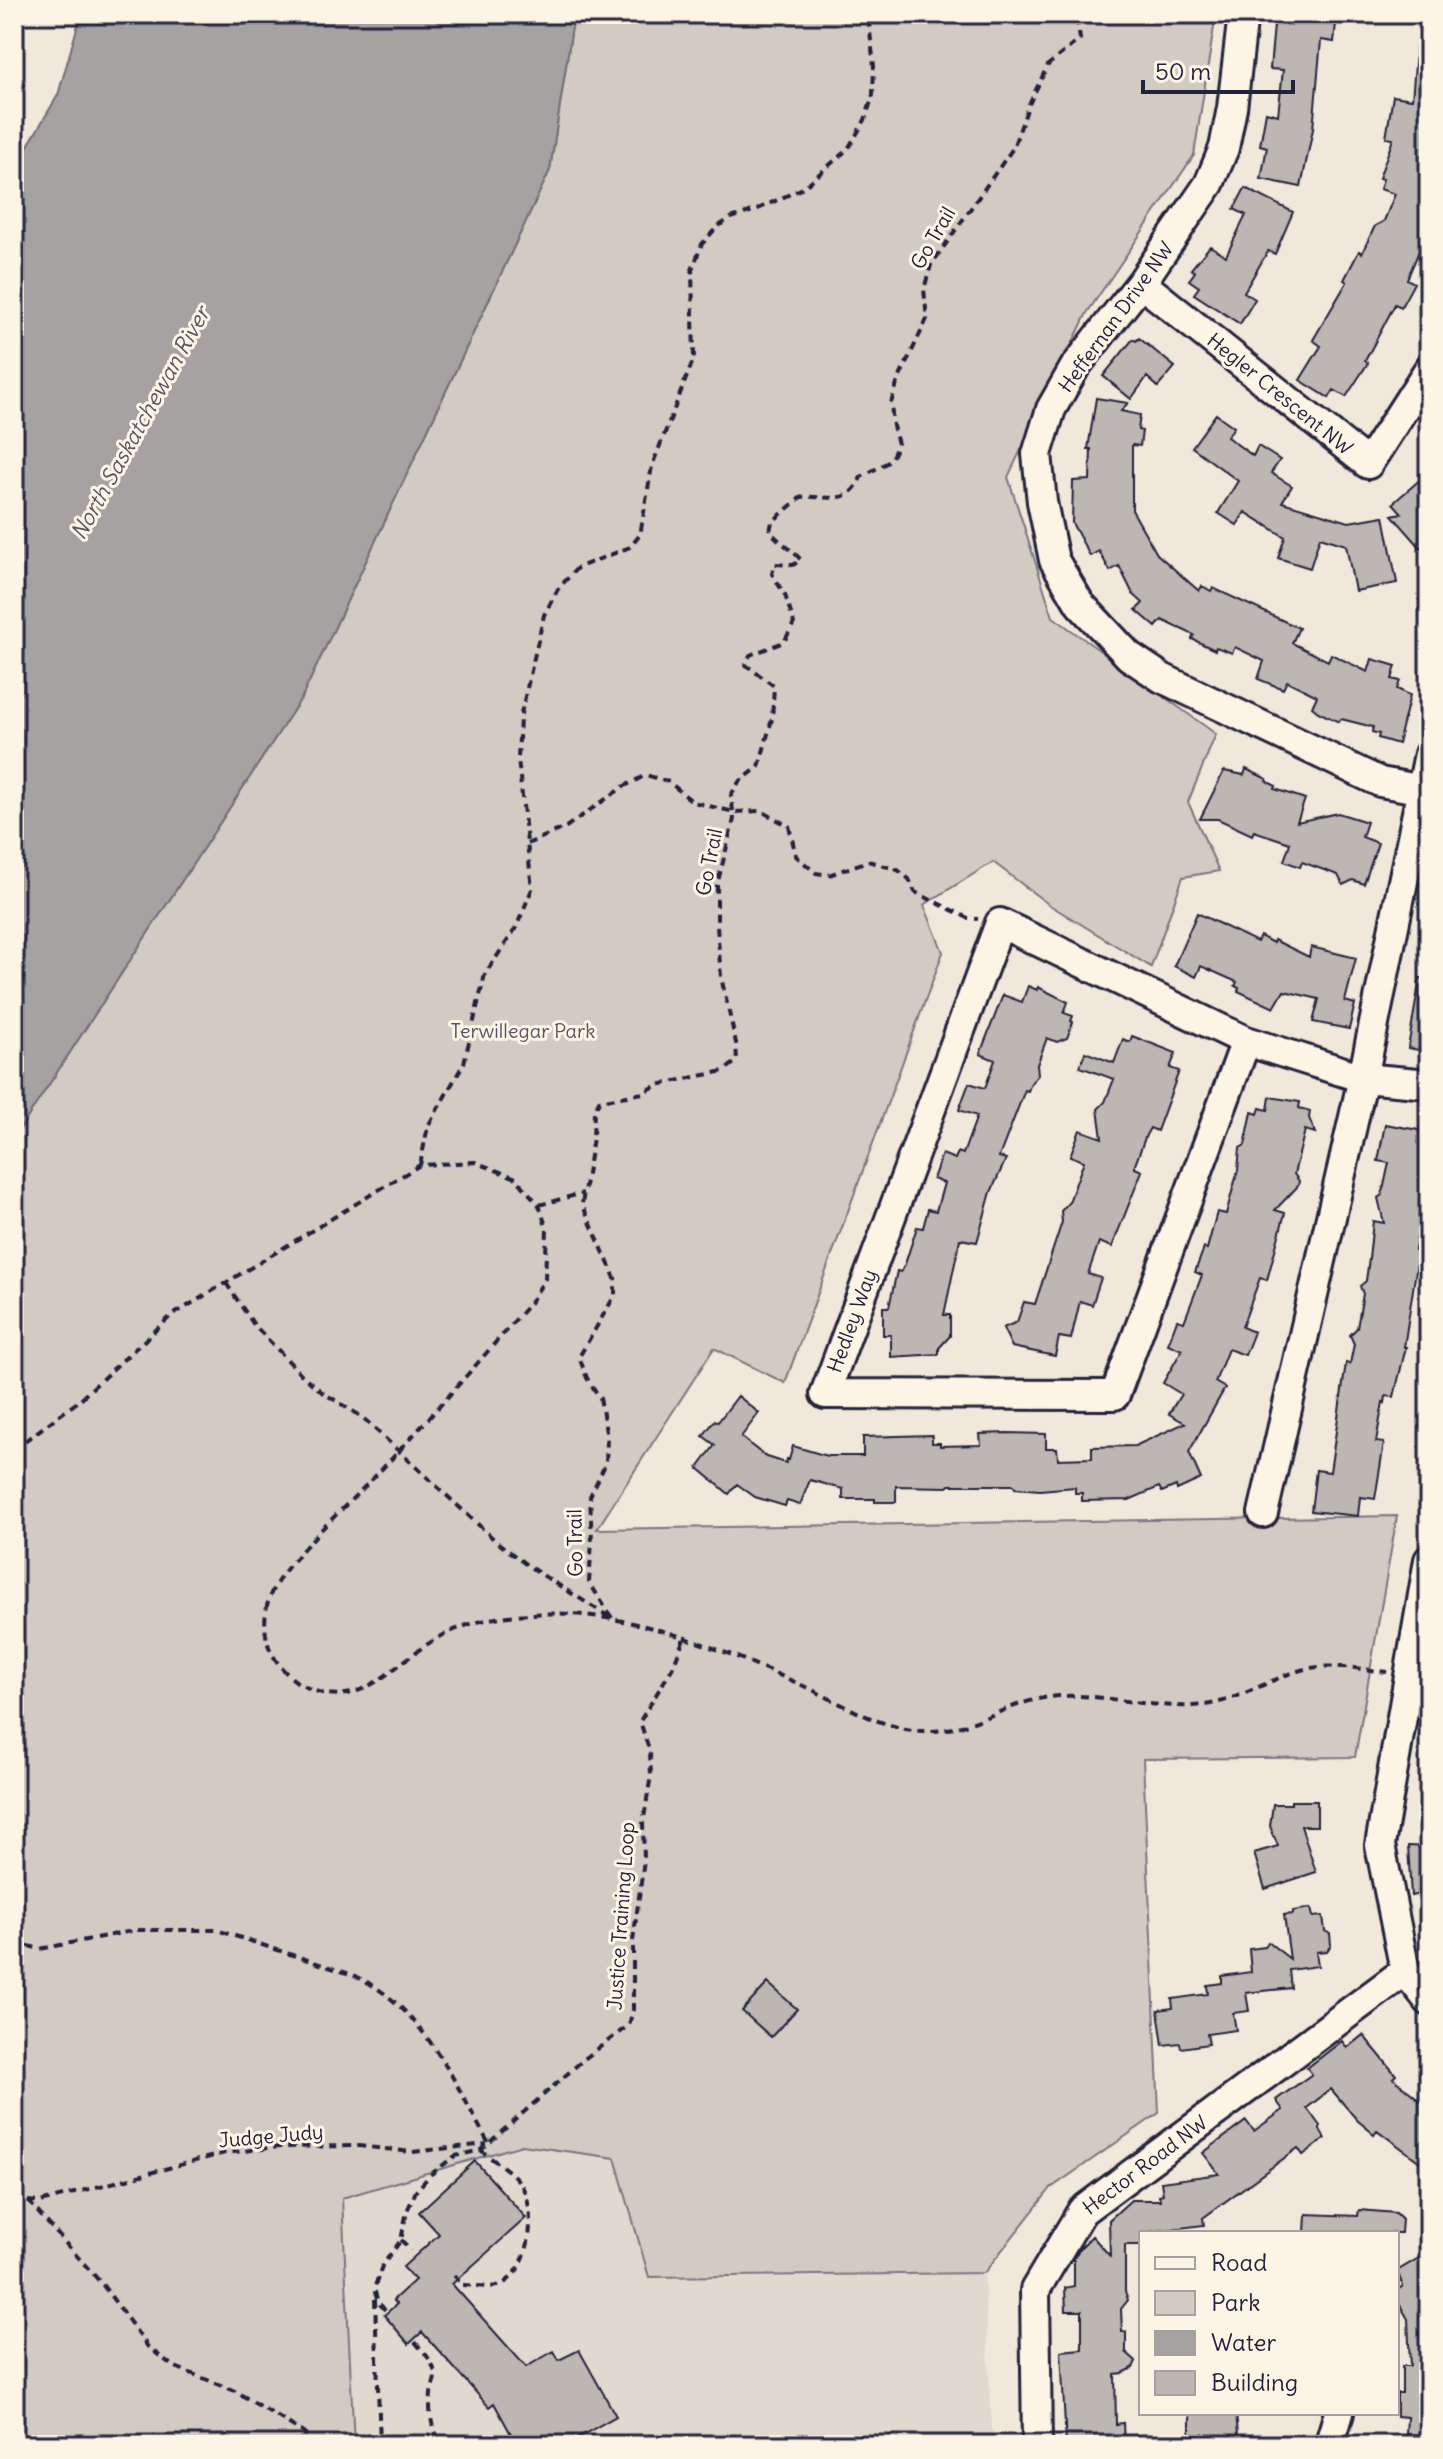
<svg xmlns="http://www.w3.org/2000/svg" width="1443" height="2459" viewBox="0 0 1443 2459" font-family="Delius,sans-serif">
  <rect width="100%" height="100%" fill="#efe8db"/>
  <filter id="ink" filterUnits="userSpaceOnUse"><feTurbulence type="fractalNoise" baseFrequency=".0125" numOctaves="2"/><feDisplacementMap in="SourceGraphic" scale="16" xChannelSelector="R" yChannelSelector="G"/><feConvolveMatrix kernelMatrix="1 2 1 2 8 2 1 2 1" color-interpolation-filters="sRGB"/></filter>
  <g filter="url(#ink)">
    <path fill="#e0d9cf" d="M522,2145L615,2158L649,2277L984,2273L993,2445H354L342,2198Z"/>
    <path fill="#d1cbc3" stroke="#7a767f" stroke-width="2" d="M574,14H1216L1194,155L1087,313L1008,477L1053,617L1216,734L1188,802L1219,871L1183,877L1151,967L1048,904L993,862L924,905L943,952L785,1383L714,1348L597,1529L1397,1516L1355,1757L1143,1759L1159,2113L1051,2188L984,2273L649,2277L615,2158L522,2145L342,2198L354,2445H14V1138L302,697L550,170Z"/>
    <path fill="#a6a2a2" stroke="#716f79" stroke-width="2" d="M81,14H574L550,170L302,697L14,1138V169L58,95Z"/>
    <path fill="#bcb7b3" stroke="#22223b" stroke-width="2" d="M1275,14H1337L1334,42L1321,40L1313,129L1301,187L1261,179L1267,147L1260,145L1266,112L1278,115L1283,70L1270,69Z
      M1417,42L1429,43V238L1425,237L1407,279L1414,283L1401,307L1395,304L1365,361L1368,363L1346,397L1334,390L1329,398L1300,380L1321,346L1313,340L1347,282L1344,280L1359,251L1362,253L1375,226L1384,221L1395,194L1380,189L1383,179L1379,178L1393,139L1386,138L1393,96L1412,99Z
      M1245,188L1293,212L1275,254L1268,251L1244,292L1255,299L1240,324L1194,294L1199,287L1189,280L1195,272L1191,269L1210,246L1226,256L1246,215L1234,209Z
      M1139,338L1175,367L1158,387L1147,377L1131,399L1103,376L1133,339L1136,341Z
      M1096,398L1128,403L1121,411L1140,415L1138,430L1142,431L1140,446L1132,445V510L1157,554L1199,591L1202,586L1211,591L1213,588L1299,628L1292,643L1328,661L1331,654L1368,672L1372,659L1396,666L1392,679L1400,681L1397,689L1410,695L1398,744L1378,738L1379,734L1372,732L1373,727L1341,719L1339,722L1318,712L1312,707L1317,696L1287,681L1283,689L1258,679L1264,661L1235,647L1232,653L1216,647L1215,650L1192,639L1194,635L1162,620L1156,627L1136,610L1143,603L1133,594L1119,566L1110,571L1099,551L1090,556L1072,523L1073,481L1090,480L1091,449H1088Z
      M1216,414L1234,427L1227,437L1253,456L1258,446L1280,460L1271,473L1292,486L1282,502L1349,522L1384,516L1397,583L1355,591L1346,545L1320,537L1310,568L1278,558L1285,537L1245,512L1237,525L1218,513L1238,481L1192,447Z
      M1429,472V557L1392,515L1402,513L1393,503Z
      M1246,769L1267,779L1266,781L1276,786L1275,789L1305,799L1297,822L1338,813L1367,822L1362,837L1378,843L1364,884L1353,880L1343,885L1338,875L1302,862L1300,867L1284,861L1290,843L1254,831L1252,835L1218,819H1200L1224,771L1244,775Z
      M1197,913L1257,942L1260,936L1273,943L1274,940L1309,957L1311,947L1356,958L1345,1001L1355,1004L1349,1029L1313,1022L1319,999L1284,991L1274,1008L1238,991L1239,988L1235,986L1237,982L1201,966L1196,977L1174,966Z
      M1420,978H1429V1052L1408,1048Z
      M1028,986L1037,990L1038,987L1068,1002L1064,1013L1073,1016L1071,1021L1073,1022L1067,1038L1057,1042L1047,1038L1037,1065L1038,1075L1031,1083L1028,1091L1025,1090L999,1157L1006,1159L991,1192L977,1242L960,1239L944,1315H950V1336L939,1348V1354L891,1357V1335H883V1307H889L897,1271L901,1272L905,1264L917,1227L923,1228L928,1209L936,1211L944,1183L933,1179L942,1154L955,1159L958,1152L963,1154L977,1116L959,1110L969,1083L985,1088L995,1060L980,1054L1003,995L1022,1002Z
      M1132,1036L1176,1053L1170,1068L1179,1071L1157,1131L1150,1128L1146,1135L1135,1165V1168L1142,1171L1112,1247L1099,1242L1088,1274L1101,1278L1092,1305L1080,1301L1071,1339L1059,1337L1055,1356L1012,1347L1003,1328L1017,1322L1024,1302L1035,1304L1062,1222L1061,1211L1069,1202L1084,1161L1070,1156L1080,1130L1102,1138L1098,1109L1105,1102L1114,1079L1080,1067L1085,1052L1114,1063L1123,1039L1130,1042Z
      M1270,1097L1300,1102L1299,1108L1310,1111L1309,1118L1315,1133L1305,1130L1294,1174L1299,1181L1298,1186L1275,1210L1285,1213L1267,1280L1260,1278L1242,1327L1254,1332L1245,1355L1228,1349L1215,1382L1225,1388L1189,1452L1201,1479L1177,1490L1176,1486L1162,1492L1159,1487L1129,1500L1082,1501V1493H1075V1487L1040,1490L1015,1488L1014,1485H949L947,1487L896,1486V1502H875V1499H843V1489L810,1480L800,1505L787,1501L785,1506L755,1497L737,1484L729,1494L698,1468L715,1445L703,1436L715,1420L718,1422L738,1396L759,1413L741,1437L766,1457L786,1463L787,1459L789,1460L793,1446L827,1456H863V1437L932,1435V1443H940V1446L981,1445L980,1434L1007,1433L1046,1434V1448H1057L1058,1459L1092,1458V1447L1135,1446L1185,1423L1169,1414L1181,1394L1163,1383L1182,1350L1168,1344L1177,1320L1184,1322L1202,1275L1195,1272L1204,1248L1207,1249L1217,1212L1226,1214L1238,1170L1240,1148L1245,1145L1252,1112L1258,1114L1260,1108L1268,1110Z
      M1385,1124L1418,1130L1429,1146V1209L1423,1208L1415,1250L1419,1251L1404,1347H1406L1394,1397L1386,1396L1385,1403L1383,1402L1376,1442L1384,1443L1375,1499L1360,1497L1358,1516L1311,1511L1316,1470L1330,1472L1346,1363L1350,1364L1354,1344L1350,1335L1357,1328L1363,1294L1360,1286L1366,1281L1369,1259L1373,1221L1384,1223L1378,1198L1382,1195L1389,1163L1378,1161Z
      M1291,1801H1317V1826H1301L1316,1872L1265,1889L1254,1853L1278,1846L1270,1826L1273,1804H1291Z
      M1408,1846L1429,1847V1892L1411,1896Z
      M1311,1908L1313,1917L1323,1916L1325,1931L1330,1934L1331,1945L1327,1951L1316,1952L1318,1966L1289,1970L1291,1988L1246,1993L1249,2011L1233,2013L1236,2030L1207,2034L1209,2044L1181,2048L1180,2043L1163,2045L1158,2010L1173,2008L1172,1999L1208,1994L1207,1985L1222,1983V1976L1251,1972L1249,1949L1265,1947L1268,1942L1290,1959L1284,1915L1293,1914V1911Z
      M768,1983L797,2009L771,2037L742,2011Z
      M1363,2035L1396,2075L1393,2078L1429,2108V2150L1420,2162L1377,2130L1374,2134L1357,2120L1331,2089L1307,2108L1320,2126V2130L1325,2139L1303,2155L1298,2148L1203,2218L1204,2225L1141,2233V2245H1125V2291L1128,2300L1121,2309L1122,2332H1126V2352L1136,2361L1133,2368L1123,2373L1115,2374L1116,2424L1123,2423L1124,2445H1066L1061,2351L1082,2349V2311H1066L1065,2288L1074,2286V2258L1080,2248L1092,2236L1110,2256L1109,2220L1131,2200H1160L1159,2195L1163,2194L1161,2182L1219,2174L1203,2153L1246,2121L1254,2131L1283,2110L1276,2100L1312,2074L1307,2068L1342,2041L1347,2048Z
      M475,2161L526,2218L452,2284L526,2367L554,2351L559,2360L579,2350L616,2416L565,2445H517L494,2403L489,2407L422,2332L409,2344L384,2315L397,2304L393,2300L415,2280L403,2267L439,2234L419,2212Z
      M1359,2210L1396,2213L1402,2219L1401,2233H1305L1306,2214L1358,2216Z
      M1429,2252V2435L1406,2434L1407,2417L1397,2416V2393H1402V2366H1410L1408,2319L1397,2300V2290L1403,2286L1397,2271Z
      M1190,2413H1236L1239,2445H1190Z"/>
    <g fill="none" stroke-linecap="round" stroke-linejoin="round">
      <g stroke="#22223b" stroke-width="34">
        <path id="minor" d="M1243,14L1232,108L1224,148L1209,184L1141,283L1075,367L1051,409L1037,454L1042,502L1054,560L1080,604L1129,656L1162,678L1380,782L1429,791
          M1141,283L1368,464L1429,369
          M1246,1041L1115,1395L825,1394L1000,923L1246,1041L1363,1078L1429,1084
          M1263,1513L1363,1078L1429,754
          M1429,1560L1380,1845L1405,1971L1429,2001
          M1037,2445L1035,2290L1082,2211L1405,1971
          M1334,2445L1332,2436L1339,2413"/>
      </g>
      <path stroke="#22223b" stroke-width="4" stroke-dasharray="8 6" stroke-linecap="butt" d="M527,844L566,827L623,787L646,775L669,782L693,802L734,812L761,811L789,826L796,856L816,873L829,875L868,861L898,870L909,879L915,892L968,918L978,919
        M420,1165L428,1126L464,1063L485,974L516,928L532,889L518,759L520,718L544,615L558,589L577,568L630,547L640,535L652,466L694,358L692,270L702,244L717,227L731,218L756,210L803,188L848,149L865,120L873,95L874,66L868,14
        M539,1205L583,1193
        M226,1283L254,1325L302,1375L322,1392L362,1417L497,1542L528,1566L611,1618
        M14,1449L76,1403L171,1316L420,1165L475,1162L516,1178L539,1205L547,1229L545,1279L530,1303C481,1359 433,1415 382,1469C350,1503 293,1552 272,1591C264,1608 263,1630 269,1647C275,1662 287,1676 300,1684C360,1718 391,1663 438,1638C466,1622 501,1615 533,1614C628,1608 724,1650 808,1688C845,1705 882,1729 923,1731C969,1733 1005,1703 1049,1697C1100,1691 1152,1711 1205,1705C1241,1700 1270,1678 1305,1669C1332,1663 1360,1669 1387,1672
        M612,1618L589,1582L592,1542L590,1496L606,1463L607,1437L600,1398L587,1378L579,1357L615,1295V1278L582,1204L593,1138L594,1112L599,1101L643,1093L657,1085L724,1071L737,1061L736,1043L721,977L717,926V885L734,819L731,795L739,782L759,767L772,719L774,686L746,665L750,655L784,642L794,623L785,595L772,574L775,564L793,565L801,560C792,549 780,543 770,531L772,522L801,497C828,495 849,507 861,477L890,461L898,444L893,426L891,403L898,381L927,319L924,289L931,265L1013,148L1029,104L1048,65L1080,39L1076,14
        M14,1942L40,1949L137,1930H217L353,1975C423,2006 453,2080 489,2144
        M14,2200L40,2202L225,2153L279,2147L359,2146L412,2152L486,2144
        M28,2201L102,2284L148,2347L173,2366L235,2391L304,2433L316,2445
        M401,2240L411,2250
        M454,2275L462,2285C473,2285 491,2289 500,2285C532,2271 538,2209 520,2183C510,2169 494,2162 481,2150
        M375,2299L380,2445
        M385,2310L378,2302L374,2289L382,2266L401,2240L407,2211L416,2191L430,2175L455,2156L481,2150L583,2060L629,2025L633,2010V1941L644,1860L643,1824L651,1775L650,1753L640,1721L673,1667L684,1638
        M415,2342C423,2351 435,2363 435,2376C435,2382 431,2389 431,2395C428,2414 432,2432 444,2445"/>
      <use href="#minor" stroke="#fcf5e5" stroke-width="28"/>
    </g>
  </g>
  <g text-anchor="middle" stroke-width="6" stroke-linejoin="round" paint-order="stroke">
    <g font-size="20" fill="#22223b" stroke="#fcf5e5">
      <text transform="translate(933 238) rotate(-60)" y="7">Go Trail</text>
      <text transform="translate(1116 317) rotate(-54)" y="7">Heffernan Drive NW</text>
      <text transform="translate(1280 394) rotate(39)" y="7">Hegler Crescent NW</text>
      <text transform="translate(709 862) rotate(-79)" y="7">Go Trail</text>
      <text transform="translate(852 1321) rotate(-70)" y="7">Hedley Way</text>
      <text transform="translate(575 1543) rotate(-91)" y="7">Go Trail</text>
      <text transform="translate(621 1916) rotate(-86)" y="7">Justice Training Loop</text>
      <text transform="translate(271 2136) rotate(-5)" y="7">Judge Judy</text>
      <text transform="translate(1145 2165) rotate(-37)" y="7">Hector Road NW</text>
    </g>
    <g font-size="20" fill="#575564" stroke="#fcf5e5">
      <text x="523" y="1038">Terwillegar Park</text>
    </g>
    <g font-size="22" font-style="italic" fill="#575564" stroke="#fcf5e5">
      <text transform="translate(140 423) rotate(-61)" y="8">North Saskatchewan River</text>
    </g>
  </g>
  <rect width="1443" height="2459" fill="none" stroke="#fcf5e5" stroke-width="48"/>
  <rect x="24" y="24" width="1395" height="2411" fill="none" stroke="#22223b" stroke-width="3" filter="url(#ink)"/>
  <rect x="1139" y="2231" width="260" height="184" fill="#fcf5e5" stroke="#a5a1a1" stroke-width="2"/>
  <rect x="1155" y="2257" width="40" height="12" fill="#fcf5e5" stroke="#a5a1a1" stroke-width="2"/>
  <text x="1211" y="2271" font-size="24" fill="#22223b">Road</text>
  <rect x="1155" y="2291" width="40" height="24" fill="#d1cbc3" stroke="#a5a1a1" stroke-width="2"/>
  <text x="1211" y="2311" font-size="24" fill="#22223b">Park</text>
  <rect x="1155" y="2331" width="40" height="24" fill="#a6a2a2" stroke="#a5a1a1" stroke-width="2"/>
  <text x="1211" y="2351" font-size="24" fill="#22223b">Water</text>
  <rect x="1155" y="2371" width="40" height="24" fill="#bcb7b3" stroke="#a5a1a1" stroke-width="2"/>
  <text x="1211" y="2391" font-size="24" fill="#22223b">Building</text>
  <path d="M1143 80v12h150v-12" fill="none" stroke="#22223b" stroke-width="4"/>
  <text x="1155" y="80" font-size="24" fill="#22223b" stroke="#fcf5e5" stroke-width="6" paint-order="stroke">50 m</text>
</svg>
